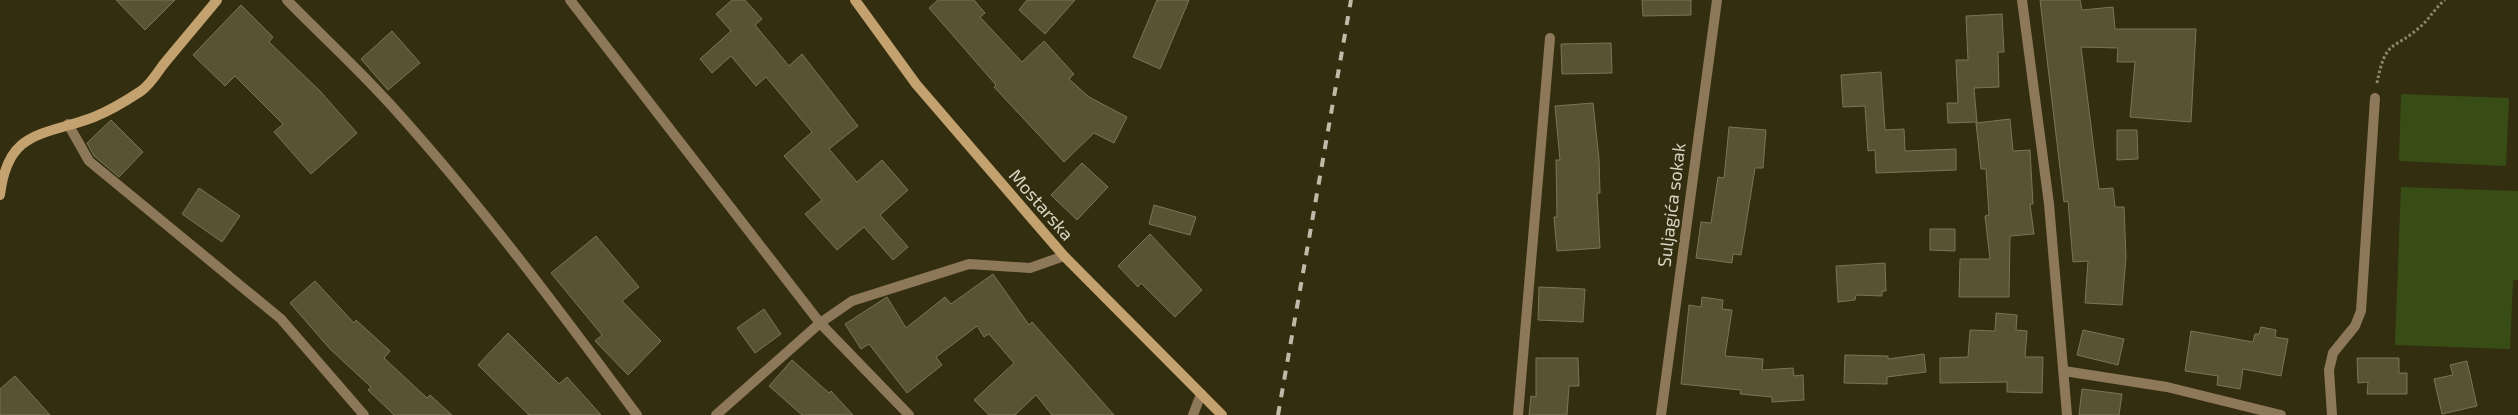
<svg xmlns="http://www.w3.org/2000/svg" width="2518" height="415" viewBox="0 0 2518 415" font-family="'Exo 2',sans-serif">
  <rect width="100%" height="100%" fill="#332e0f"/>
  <path fill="#384d16" d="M2401,94L2509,98L2506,166L2399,161Z
    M2401,187L2518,191V280H2513L2510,349L2395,345Z"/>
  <path fill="#585333" stroke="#7a7554" d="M116,0H175L145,30Z
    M732,0H745L762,19L755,25L789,66L802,54L858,126L829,149L857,182L882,160L908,190L880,215L908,247L893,260L864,227L837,250L805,214L822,200L784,156L812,132L766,77L756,86L731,56L712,73L700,59L731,31L716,14Z
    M938,0H974L985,13L980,17L1022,62L1044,41L1074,74L1069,79L1089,97L1127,117L1114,143L1094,133L1064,162L994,87L996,85L929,8Z
    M1027,0H1075L1045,34L1019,10Z
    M1157,0H1189L1160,69L1133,57Z
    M1642,0H1691V15L1643,16Z
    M2040,0H2080L2082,10L2113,7L2115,29H2196L2191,122L2130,117L2135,62H2117L2118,48L2081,47L2099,189L2113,188L2115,207H2124L2126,257L2122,305L2085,303L2088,261L2073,262L2068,201L2064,202Z
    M241,5L273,37L269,42L320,91L357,133L311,174L274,132L283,124L235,76L225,86L193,55Z
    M2002,14L2004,52H1998L1999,87L1974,88L1977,122L1948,123L1947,103H1958L1956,60H1968L1966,16Z
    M392,31L420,63L388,90L361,59Z
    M1611,43L1612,73L1562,74L1561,44Z
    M1881,72L1885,130L1904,129L1905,151L1956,149V170L1876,173L1875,150L1868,151L1865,106L1843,107L1841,75Z
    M1593,103L1599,159L1600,193H1597L1600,248L1557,251L1554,217H1557L1556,160H1560L1555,106Z
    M2010,119L2013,151L2030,150L2033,204H2030L2034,234L2010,236L2009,297H1959L1960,259H1990L1985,216L1989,215L1986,169H1981L1976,123Z
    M111,120L143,152L119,177L94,156L87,143Z
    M1729,127L1766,130L1763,168H1755L1741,255L1733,254L1732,263L1696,258L1701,222L1711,223L1718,177L1724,178Z
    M2117,130H2137L2138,159L2117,160Z
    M1082,163L1108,187L1077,220L1051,195Z
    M199,188L240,216L222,242L182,214Z
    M1154,205L1196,217L1190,235L1149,224Z
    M1930,229H1955V251L1930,250Z
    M1150,234L1202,290L1175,317L1141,283L1138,287L1118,266Z
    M596,236L639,287L622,301L661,341L628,375L595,341L602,335L551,273Z
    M1885,263L1886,291H1882V296L1856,295L1855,300L1838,302L1836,266Z
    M993,274L1029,325L1032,322L1114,415H1052L1036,395L1015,415H989L974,400L1014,363L989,334L984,337L977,326L936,357L942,365L907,393L869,344L861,349L845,324L887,297L906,328L945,297L951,304Z
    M315,281L354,323L356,320L390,351L384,358L427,398L430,395L452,415H394L368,390L371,387L330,349L290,303Z
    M1539,287L1585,289L1583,322L1538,320Z
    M1702,297L1723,300L1722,309L1732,310L1725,356L1763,359L1762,370L1793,368L1794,376L1803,375L1804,400L1772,402V397L1740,394L1741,390L1681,384L1689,305L1701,307Z
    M764,309L781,334L755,353L737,328Z
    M1996,313L2017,315L2016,330L2027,331L2025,357H2043L2042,393L2007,392V382L1940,383V358L1968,357L1970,330L1995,331Z
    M2261,327L2276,330L2275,337L2288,339L2281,376L2243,369L2240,389L2217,385L2218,376L2185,371L2191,331L2253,342L2255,334H2259Z
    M2083,330L2124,339L2118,365L2077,355Z
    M508,333L559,384L567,377L601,415H529L478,365Z
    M1924,354L1926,372L1887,377V384L1844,383L1845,355L1888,356V359Z
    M1536,358H1578L1579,386H1569L1567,415H1529L1531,396L1536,397Z
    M2357,358H2399V373H2407V394H2367L2368,382L2358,383Z
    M792,360L829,393L831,391L853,415H802L769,386Z
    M2467,361L2477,406L2442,414L2434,379L2453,375L2450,365Z
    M15,376L50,415H0V389Z
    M2082,389L2122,394L2119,415H2079Z"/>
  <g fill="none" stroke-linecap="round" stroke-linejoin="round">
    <path stroke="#8c8870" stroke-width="3" stroke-dasharray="2.5 2.5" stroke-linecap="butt" d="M2377,83C2386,37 2393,52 2421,26C2430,18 2435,8 2445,0"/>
    <path stroke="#8d7859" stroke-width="10" d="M287,0C324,38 364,74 399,114C484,209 561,312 637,415
      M570,0L820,323L909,415
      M2022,0L2049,204L2067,415
      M68,124L89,161L281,319L364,415
      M2064,371L2167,387L2281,415
      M716,415L820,323L852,301L969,264L1030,268L1064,256
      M1193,415L1201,394
      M1518,415L1550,38
      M1661,415L1717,0
      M2332,415L2329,370L2333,353L2355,326L2361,311L2375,98"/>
    <path stroke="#c4a26f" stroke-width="10" d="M855,0L916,84L1064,256L1222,415
      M0,195C8,128 45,136 94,117C111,110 126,101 141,91C150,85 157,73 163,65C181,43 199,22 217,0"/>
    <path stroke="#bfbba8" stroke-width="4" stroke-dasharray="9 9" stroke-linecap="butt" d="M1278,415L1351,0"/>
  </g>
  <g text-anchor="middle" stroke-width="5" stroke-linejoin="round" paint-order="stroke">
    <g font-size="18" fill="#d7d4c3" stroke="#332e0f">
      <text transform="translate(1041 205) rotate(49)" y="6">Mostarska</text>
      <text transform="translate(1672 205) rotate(-83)" y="6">Suljagića sokak</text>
    </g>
  </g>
</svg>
